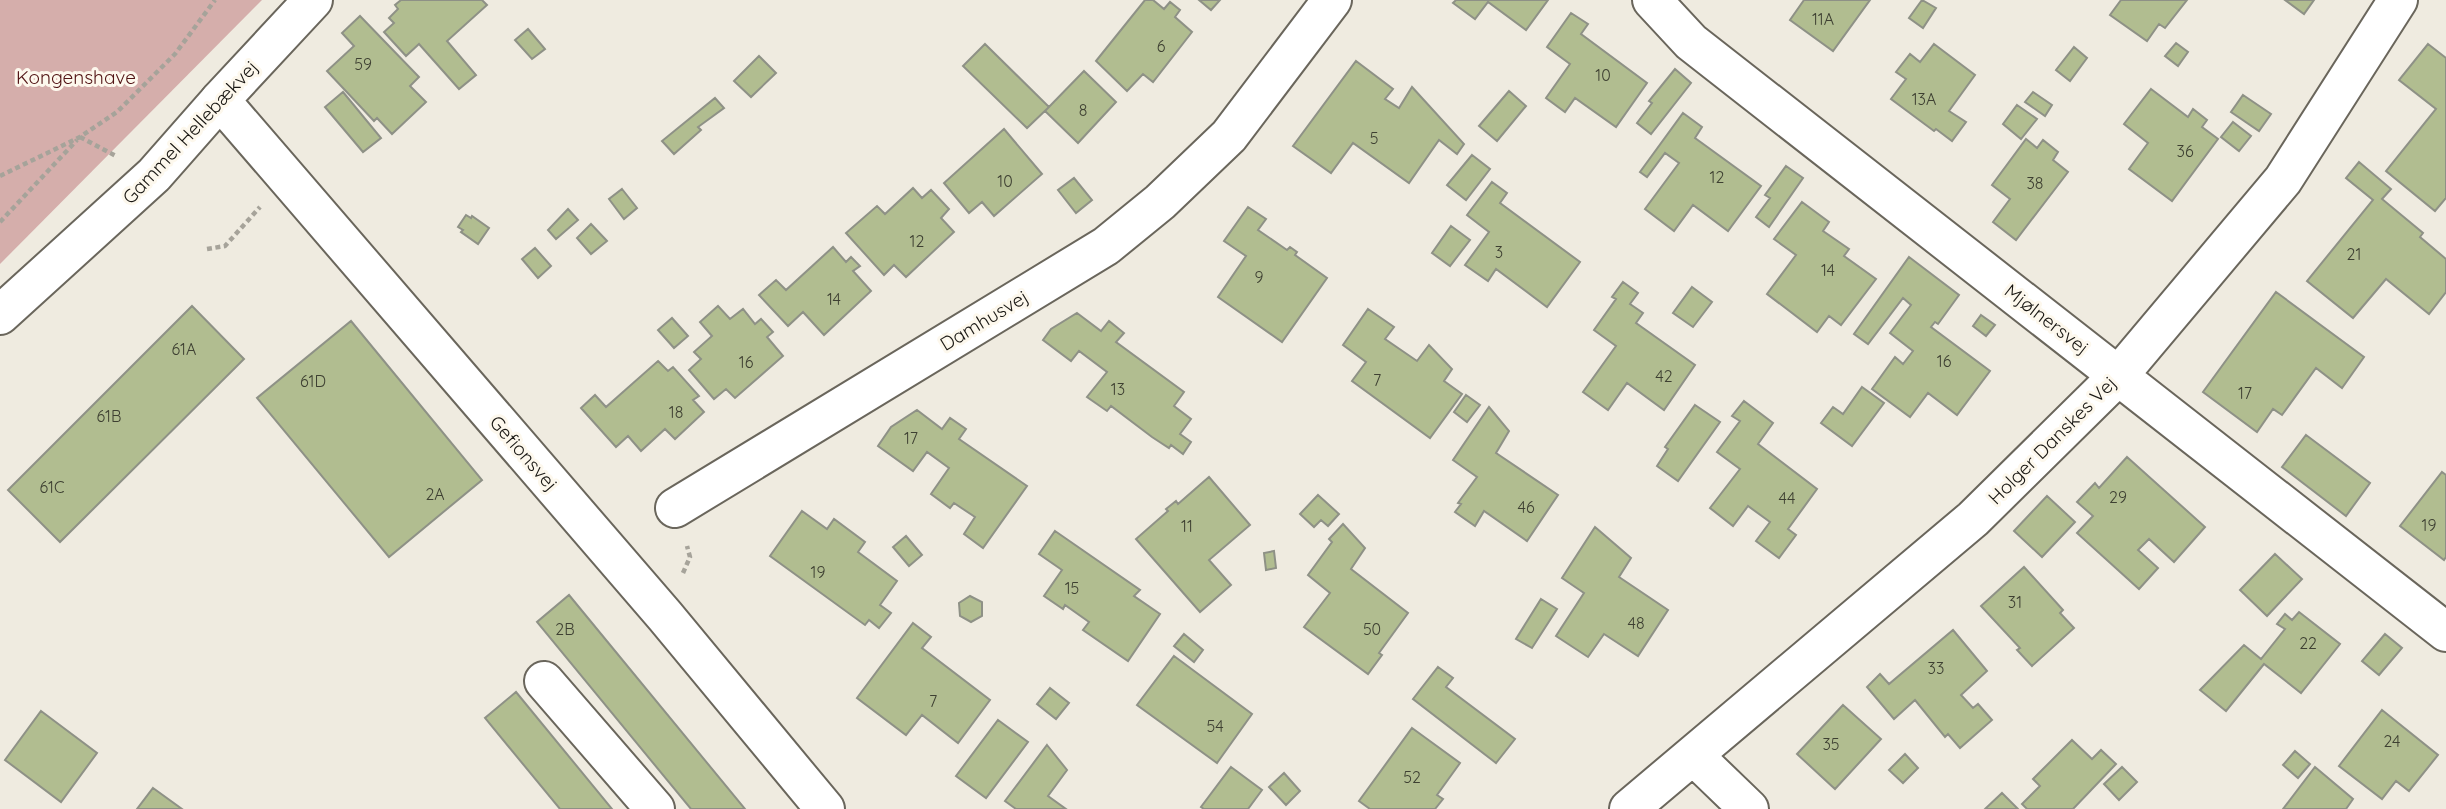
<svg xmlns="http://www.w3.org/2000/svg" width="2446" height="809" viewBox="0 0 2446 809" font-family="Quicksand,sans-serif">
  <rect width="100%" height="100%" fill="#efebe0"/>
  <path fill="#d5aeab" d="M0,0H262L0,264Z"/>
  <path fill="#b1bd90" stroke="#8e9186" stroke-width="2" d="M401,0H482L487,5L447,41L476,75L459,89L419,44L406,56L384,32L394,23L389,18L398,9L395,5Z
    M1145,0H1153L1164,9L1170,2L1180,10L1175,17L1192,32L1153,82L1143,74L1127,91L1096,61Z
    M1199,0H1220L1211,10Z
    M1456,0H1548L1526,30L1488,2L1475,19L1453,3Z
    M1804,0H1870L1833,51L1790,20Z
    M1922,0L1936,8L1923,28L1909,18Z
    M2121,0H2187L2165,28L2159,24L2147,41L2110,15Z
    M2285,0H2314L2304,14Z
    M1571,13L1588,24L1581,34L1647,83L1616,127L1575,98L1565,112L1546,98L1570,64L1547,47Z
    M360,16L419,77L410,86L426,102L392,134L377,118L374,121L327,71L354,46L342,33Z
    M528,29L545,49L532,59L515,40Z
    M2176,43L2188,52L2178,66L2165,56Z
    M985,44L1049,107L1027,128L963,66Z
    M1934,44L1975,75L1949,111L1966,122L1952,141L1936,129L1934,131L1891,99L1906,79L1896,72L1910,54L1920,62Z
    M2428,44L2446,58V198L2435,211L2386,171L2436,109L2399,80Z
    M2074,47L2087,58L2070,81L2056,70Z
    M759,56L776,73L751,97L734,81Z
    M1356,61L1393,89L1385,99L1399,108L1412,87L1464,144L1457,154L1439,140L1409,183L1353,143L1331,173L1293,146Z
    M1675,69L1691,83L1651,134L1637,123L1652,103L1649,101Z
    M1084,71L1116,102L1078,143L1045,111Z
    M2151,89L2188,117L2193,109L2207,120L2202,127L2218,139L2172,201L2129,169L2148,143L2124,124Z
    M1509,91L1526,106L1497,141L1479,126Z
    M343,92L381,138L363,152L325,107Z
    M2033,92L2052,105L2045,116L2025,102Z
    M2243,95L2271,114L2259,131L2231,112Z
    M715,98L724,108L698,127L701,130L674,154L662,141Z
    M2017,105L2037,119L2021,139L2003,124Z
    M1683,113L1702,127L1695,138L1761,186L1728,231L1693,205L1674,231L1645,209L1679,163L1665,153L1647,177L1640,172Z
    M2233,122L2251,136L2239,151L2221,137Z
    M1004,129L1042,174L994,216L982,202L969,213L944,183Z
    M2026,139L2037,148L2043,140L2058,152L2053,160L2068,172L2016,240L1993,222L2010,199L1992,185Z
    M1472,155L1490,169L1466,200L1447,185Z
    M2359,162L2391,189L2382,199L2423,233L2420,237L2446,259V292L2429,314L2386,279L2353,318L2307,281L2373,200L2346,178Z
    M1786,166L1803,178L1769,227L1756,217L1770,198L1765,195Z
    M1074,178L1092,200L1076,213L1058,190Z
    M1492,182L1507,193L1500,203L1580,262L1547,307L1496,269L1488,281L1465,265L1489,232L1467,215Z
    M913,188L922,198L931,190L949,209L941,218L954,232L906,277L894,265L884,275L846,233L877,206L885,214Z
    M622,189L637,208L624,219L609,199Z
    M1802,202L1829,222L1823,231L1849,249L1844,256L1876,279L1841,325L1829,316L1817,332L1767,294L1796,255L1774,239Z
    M1248,207L1266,219L1258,230L1287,250L1290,247L1297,252L1295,255L1327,278L1282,342L1218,297L1246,256L1224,241Z
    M568,209L578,220L556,239L548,230Z
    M466,215L471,218L472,216L489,228L478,244L461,232L463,230L458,227Z
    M591,224L607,241L591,254L577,238Z
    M1451,226L1470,240L1450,266L1432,253Z
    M833,247L846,262L851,257L860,266L853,271L871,291L824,335L803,312L788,326L759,295L776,280L786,290Z
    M535,248L551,266L538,278L522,259Z
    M1909,257L1959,295L1938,324L1935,322L1931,327L1990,371L1957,415L1928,393L1910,417L1872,389L1895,357L1903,364L1913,351L1890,333L1911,305L1903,298L1868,344L1854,334Z
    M1623,282L1638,293L1630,304L1643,313L1636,323L1695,365L1664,410L1627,383L1608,410L1583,392L1616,346L1594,330L1616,299L1612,297Z
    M1692,287L1712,302L1693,327L1673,313Z
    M2276,292L2364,357L2342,388L2316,368L2282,415L2273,409L2257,432L2203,392Z
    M192,306L244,359L60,542L8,490Z
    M718,306L730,319L743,309L755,324L761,319L773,332L767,337L783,356L735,398L726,389L714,399L689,370L701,359L694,352L712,336L700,322Z
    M1368,309L1394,327L1385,339L1417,361L1429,345L1452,369L1444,381L1462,394L1430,438L1352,381L1366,362L1343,345Z
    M1077,313L1101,331L1109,321L1124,333L1116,342L1184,392L1174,406L1191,419L1180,434L1191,442L1183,454L1171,445L1169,448L1152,437L1111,406L1107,411L1087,397L1107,372L1079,351L1071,361L1043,340L1051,329Z
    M1981,315L1995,325L1986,336L1973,326Z
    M672,318L688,336L674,348L658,330Z
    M351,321L482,480L389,557L257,398Z
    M658,361L668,371L673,367L699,396L693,400L704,412L675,439L665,429L641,451L628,436L616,447L581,408L595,395L606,407Z
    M1862,387L1884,403L1852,446L1821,423L1833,407L1843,414Z
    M1466,395L1480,405L1467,422L1454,412Z
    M1744,401L1773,423L1758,444L1817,489L1788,529L1796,535L1779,558L1756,541L1770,522L1748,506L1733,526L1710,508L1740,469L1717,452L1740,421L1732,416Z
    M1695,405L1720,422L1678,481L1657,466L1668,449L1665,447Z
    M1489,407L1509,431L1496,453L1558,495L1527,541L1484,511L1475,526L1455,512L1461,504L1458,503L1477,477L1453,460Z
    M917,410L942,429L950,418L966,429L959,439L1027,486L983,548L964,534L975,517L954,503L950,508L931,494L949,468L927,452L913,471L878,446L891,427Z
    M2306,435L2370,483L2346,516L2282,467Z
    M2127,457L2205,527L2174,562L2149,539L2138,550L2158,568L2139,589L2077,533L2093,516L2077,502L2095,483L2099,488Z
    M2442,472L2446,475V557L2444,560L2400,526Z
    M1209,477L1250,525L1209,560L1231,585L1200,612L1136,539L1168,511L1166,509L1176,501L1178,504Z
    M1318,495L1339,514L1328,526L1321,520L1314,527L1300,514Z
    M2047,496L2075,522L2042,557L2014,531Z
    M802,511L827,529L834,519L865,542L858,552L897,581L880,605L891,613L879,628L869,620L865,625L770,556Z
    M1343,524L1365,548L1351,569L1408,613L1379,653L1382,655L1368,674L1304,627L1330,593L1308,575L1332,542L1329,539Z
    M1595,527L1631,558L1619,577L1668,610L1638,656L1604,634L1588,657L1556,636L1584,593L1562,578Z
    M1055,531L1140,590L1134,596L1160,614L1128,661L1083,630L1089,622L1065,605L1063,609L1044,596L1062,570L1039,554Z
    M906,536L922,555L909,566L893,547Z
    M1274,551L1276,568L1266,570L1264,553Z
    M2275,554L2302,579L2267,616L2240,590Z
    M2024,567L2063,610L2060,613L2074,628L2032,666L2017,650L2020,648L1981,606Z
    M569,595L745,809H691L537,622Z
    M970,596L982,602V616L971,622L960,616L959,603Z
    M1541,599L1557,609L1532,648L1516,639Z
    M2299,612L2340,644L2301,693L2264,664L2226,711L2200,690L2244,645L2261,659L2285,629L2277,624L2285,614L2292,620Z
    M913,623L931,637L922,648L990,700L958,743L922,715L906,735L857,698Z
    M1953,630L1987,671L1961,695L1973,708L1978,704L1992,720L1960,748L1948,734L1945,737L1915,700L1894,719L1867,687L1880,674L1889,684Z
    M1184,634L1203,650L1194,662L1174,646Z
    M2385,634L2402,648L2379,675L2362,661Z
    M1174,656L1252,714L1217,763L1137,705Z
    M1438,667L1453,678L1446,687L1515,739L1496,763L1413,699Z
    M1050,688L1069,703L1056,719L1037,704Z
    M516,692L612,809H560L485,718Z
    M1843,705L1881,739L1835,789L1797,754Z
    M2382,710L2438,755L2409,791L2396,781L2382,799L2339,766Z
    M41,711L97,753L61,802L5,760Z
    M998,720L1028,742L986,798L956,776Z
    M1412,728L1460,763L1437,795L1443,799L1435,809H1370L1359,801Z
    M2072,740L2092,759L2101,750L2116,764L2073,809H2027L2022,804L2040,786L2033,779Z
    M1047,745L1067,770L1048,796L1066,809H1016L1005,801Z
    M2295,751L2310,764L2298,778L2283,765Z
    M1905,754L1918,768L1903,783L1889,770Z
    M1231,767L1262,790L1248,809H1204L1201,807Z
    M2122,767L2137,782L2119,800L2104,784Z
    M2315,767L2353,799L2346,809H2283Z
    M1284,773L1300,791L1286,805L1269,787Z
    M153,788L182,809H137Z
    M2002,793L2018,809H1985Z"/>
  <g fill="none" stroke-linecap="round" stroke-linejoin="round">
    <g stroke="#6a665c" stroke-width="42">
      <path id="minor" d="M1652,0L1691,42L2446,632
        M0,315L154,175L220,100
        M675,508L1106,246L1160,202L1229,136L1332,0
        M544,681L655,809
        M1694,756L1749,809
        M1629,809L1973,519L2119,375L2283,180L2398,0"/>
    </g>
    <g stroke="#6a665c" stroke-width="42">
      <path id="major" d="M313,0L220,100L665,616L825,809"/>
    </g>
    <path stroke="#a6a39a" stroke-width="4.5" stroke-dasharray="5 3.5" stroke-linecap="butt" d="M80,137L116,156
      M0,176L80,137L117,112L175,54L215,0
      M0,222L77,140
      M207,249L225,246L260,207
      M683,573L690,557L687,546"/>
    <use href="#minor" stroke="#fff" stroke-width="38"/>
    <use href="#major" stroke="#fff" stroke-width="38"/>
  </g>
  <g text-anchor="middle" stroke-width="6" stroke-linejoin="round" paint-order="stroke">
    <g font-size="16" fill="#3e4032">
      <text x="1823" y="25">11A</text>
      <text x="1161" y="52">6</text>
      <text x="363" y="70">59</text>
      <text x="1603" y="81">10</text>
      <text x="1924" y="105">13A</text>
      <text x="1083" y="116">8</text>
      <text x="1374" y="144">5</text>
      <text x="2185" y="157">36</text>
      <text x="1717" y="183">12</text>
      <text x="1005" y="187">10</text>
      <text x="2035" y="189">38</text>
      <text x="917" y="247">12</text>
      <text x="1499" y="258">3</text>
      <text x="2354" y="260">21</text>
      <text x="1828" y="276">14</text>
      <text x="1259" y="283">9</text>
      <text x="834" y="305">14</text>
      <text x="184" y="355">61A</text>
      <text x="1944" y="367">16</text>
      <text x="746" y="368">16</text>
      <text x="1664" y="382">42</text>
      <text x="1377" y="386">7</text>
      <text x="313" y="387">61D</text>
      <text x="1118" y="395">13</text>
      <text x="2245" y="399">17</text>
      <text x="676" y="418">18</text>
      <text x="109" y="422">61B</text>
      <text x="911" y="444">17</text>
      <text x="52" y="493">61C</text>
      <text x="435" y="500">2A</text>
      <text x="2118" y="503">29</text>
      <text x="1787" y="504">44</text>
      <text x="1526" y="513">46</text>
      <text x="2429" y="531">19</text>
      <text x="1187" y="532">11</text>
      <text x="818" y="578">19</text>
      <text x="1072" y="594">15</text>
      <text x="2015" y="608">31</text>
      <text x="1636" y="629">48</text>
      <text x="565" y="635">2B</text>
      <text x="1372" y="635">50</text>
      <text x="2308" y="649">22</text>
      <text x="1936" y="674">33</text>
      <text x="933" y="707">7</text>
      <text x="1215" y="732">54</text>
      <text x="2392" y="747">24</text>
      <text x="1831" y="750">35</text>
      <text x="1412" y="783">52</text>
    </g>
    <g font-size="19" fill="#511314" stroke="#fdf8ed">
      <text x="76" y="84">Kongenshave</text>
    </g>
    <g font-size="19" fill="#181612" stroke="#fdf8ed">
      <text transform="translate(190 132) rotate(-47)" y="7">Gammel Hellebækvej</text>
      <text transform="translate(2047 319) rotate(38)" y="7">Mjølnersvej</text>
      <text transform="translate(984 320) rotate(-31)" y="7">Damhusvej</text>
      <text transform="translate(2052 440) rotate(-45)" y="7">Holger Danskes Vej</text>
      <text transform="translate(524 453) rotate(49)" y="7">Gefionsvej</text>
    </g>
  </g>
</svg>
